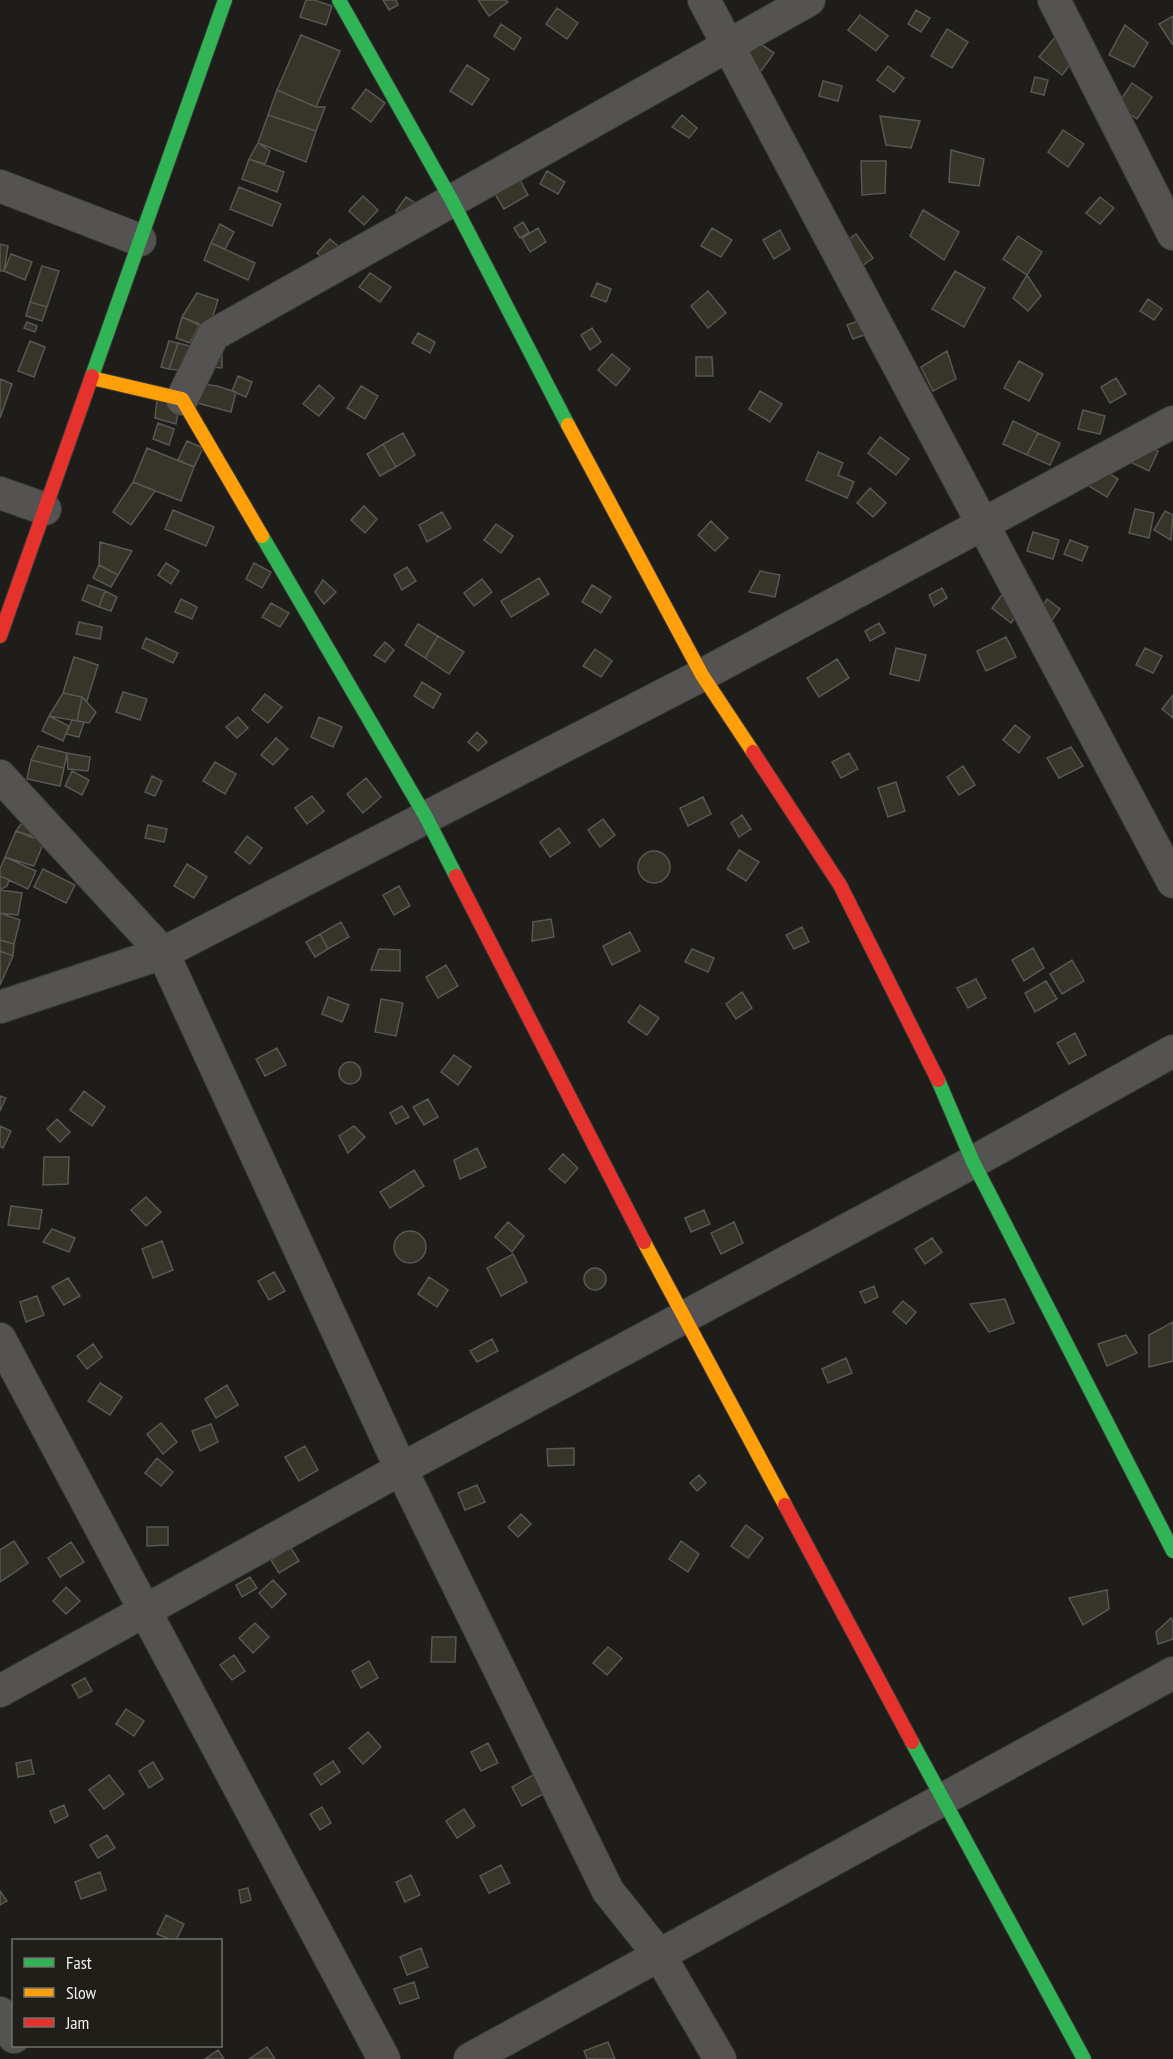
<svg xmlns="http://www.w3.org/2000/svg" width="1173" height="2059" viewBox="0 0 1173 2059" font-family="'PT Sans Narrow',sans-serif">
  <rect width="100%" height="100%" fill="#1e1d19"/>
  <path fill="#373529" stroke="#575754" stroke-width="1.5" d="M306,0H314L332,6L326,25L300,17Z
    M383,0H396L398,5L389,10Z
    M478,0H506L508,2L489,16Z
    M557,8L578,23L567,39L546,24Z
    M916,10L930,18L921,32L908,24Z
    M860,15L888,36L876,51L848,30Z
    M1173,16V44H1172L1159,24Z
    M501,24L521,38L514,50L494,36Z
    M1125,25L1148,43L1134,67L1109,55Z
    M947,29L968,42L952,68L931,56Z
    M301,35L340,51L316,107L277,90Z
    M1056,36L1078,55L1062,75L1039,57Z
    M750,37L774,53L761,71L737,55Z
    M467,65L489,79L472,105L450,91Z
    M888,66L904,78L894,92L877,80Z
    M1035,77L1048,80L1044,95L1031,92Z
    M823,81L842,86L838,101L819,96Z
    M1132,83L1152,97L1137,119L1117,105Z
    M366,89L385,103L371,122L352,108Z
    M277,90L316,107H325L316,131L268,115Z
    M268,115L316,131L306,162L258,143Z
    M682,115L697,128L689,138L672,127Z
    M880,116L920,121L911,148L886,145Z
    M1063,130L1084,144L1068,167L1048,152Z
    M258,143L270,151L265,164L249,159Z
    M951,150L984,159L979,186L949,182Z
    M249,159L284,172L277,192L242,179Z
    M861,161H886L885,193L862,195Z
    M547,171L565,182L558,194L540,184Z
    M520,180L528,195L504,209L495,194Z
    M239,187L281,204L272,226L230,209Z
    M363,196L378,210L364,225L349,211Z
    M406,197L420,206L410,220L396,211Z
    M1100,197L1114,208L1100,224L1086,213Z
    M923,210L959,232L944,260L910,236Z
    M523,222L529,232L520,238L514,228Z
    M220,224L234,232L225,249L211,243Z
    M538,228L546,242L530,252L522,238Z
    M712,228L732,240L721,257L701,246Z
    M780,230L790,249L774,259L763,240Z
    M856,234L873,258L856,270L839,246Z
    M1018,236L1042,252L1027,275L1003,259Z
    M330,239L345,252L332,266L317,253Z
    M211,243L255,263L248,280L204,260Z
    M0,244L8,246L4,271H0Z
    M11,254L32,262L25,280L4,271Z
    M42,266L59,271L47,307L30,302Z
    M955,271L985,288L964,327L932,309Z
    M370,273L391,287L380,302L359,287Z
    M1027,275L1041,296L1028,311L1013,298Z
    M597,283L611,289L606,302L591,296Z
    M708,291L726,313L708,328L691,306Z
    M197,293L218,300L209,328L182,317Z
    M1148,299L1162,309L1154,320L1140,311Z
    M30,302L47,307L42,321L26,316Z
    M182,317L199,325L190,343L176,338Z
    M867,318L872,332L853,339L847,325Z
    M27,322L37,326L35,332L24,328Z
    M592,328L601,342L590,350L581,335Z
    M418,333L435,342L430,353L412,343Z
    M30,341L45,347L34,377L18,371Z
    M169,341L178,343L169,369L161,367Z
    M178,343L197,348L183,371L169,369Z
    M947,351L956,379L933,391L921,367Z
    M222,353V368L213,367L210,354Z
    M612,354L630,369L616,386L598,370Z
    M696,357H712L713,376H696Z
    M1019,361L1043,374L1029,401L1004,388Z
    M238,376L252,382L246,397L232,391Z
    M1116,378L1126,394L1110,403L1101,387Z
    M0,379L12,384L0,418Z
    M203,384L217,386L236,392L231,412L190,401Z
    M319,385L334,398L319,416L303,404Z
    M361,386L378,396L365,419L347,408Z
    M760,391L782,404L770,422L749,409Z
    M157,399L179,406L176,424L155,418Z
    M1083,410L1105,416L1100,434L1078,429Z
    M1013,421L1038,433L1027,455L1003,444Z
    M158,423L174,429L169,445L153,439Z
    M403,433L415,455L396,467L383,444Z
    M1038,433L1060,443L1050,465L1027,455Z
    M880,437L909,459L896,475L868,453Z
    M187,441L203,448L194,467L178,460Z
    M1140,442L1158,451L1149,471L1130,462Z
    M383,444L396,467L380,476L367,454Z
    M147,448L194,467L181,501L133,482Z
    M818,452L843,463L838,475L854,482L847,498L806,480Z
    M1100,468L1118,479L1107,497L1089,486Z
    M133,482L155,491L131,525L113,512Z
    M870,488L886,503L873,517L857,503Z
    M364,506L377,519L365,533L351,520Z
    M1135,509L1154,513L1149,538L1129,533Z
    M173,510L214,527L206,546L165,529Z
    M1165,511L1173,515L1171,540L1154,530Z
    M442,512L451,528L427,542L419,525Z
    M711,521L728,538L715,551L698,535Z
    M496,524L513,536L501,553L484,540Z
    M1033,532L1059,540L1053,559L1027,551Z
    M1070,540L1088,547L1082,561L1064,554Z
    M100,542L132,551L118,575L99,565Z
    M166,563L179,571L171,584L158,575Z
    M254,563L271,572L262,588L246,579Z
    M99,565L118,575L111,587L93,578Z
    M407,567L416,581L402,590L394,575Z
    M760,571L780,575L775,597L749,592Z
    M539,578L549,594L511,617L501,601Z
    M482,579L492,592L474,606L464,593Z
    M323,580L336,592L324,604L315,592Z
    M88,585L105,591L99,607L82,600Z
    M592,585L611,597L601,613L582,602Z
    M942,588L947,598L934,606L929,595Z
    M105,591L117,597L111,611L99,607Z
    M1004,592L1023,607L1011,623L992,608Z
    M181,599L197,607L192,619L175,612Z
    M1047,599L1060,609L1052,620L1039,611Z
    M271,603L289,613L280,627L262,617Z
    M79,622L102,627L100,639L76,634Z
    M879,623L885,633L870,641L865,631Z
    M418,624L438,636L425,658L405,645Z
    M438,636L464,652L449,674L425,658Z
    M1006,637L1016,657L986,671L977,651Z
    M146,638L178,653L173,663L142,648Z
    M385,642L394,650L385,662L374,655Z
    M896,648L926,655L919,681L890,674Z
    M1145,648L1162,656L1153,673L1136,665Z
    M595,649L612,661L601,677L583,666Z
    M74,657L98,665L87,701L82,697L63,693Z
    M837,659L849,678L819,697L807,678Z
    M422,682L441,694L433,708L414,696Z
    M123,692L147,699L140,720L116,712Z
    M63,693L82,697L77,721L49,716Z
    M265,694L282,707L268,723L252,710Z
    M1173,695V718L1162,709Z
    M82,697L96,712L89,723L77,721Z
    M49,716L69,726L63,741L42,731Z
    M238,717L248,728L237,738L226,727Z
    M319,717L342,727L333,747L311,737Z
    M72,720L84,722L79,737L66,734Z
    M1015,725L1030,737L1019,753L1003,740Z
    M477,732L487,742L478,751L468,742Z
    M276,738L288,749L273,765L261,755Z
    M38,746L67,753L64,768L31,760Z
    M1071,747L1083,766L1059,778L1047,758Z
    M67,753L90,757L88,771L68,769Z
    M849,753L858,769L841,778L832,762Z
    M31,760L64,768L60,786L27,779Z
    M215,762L236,774L225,794L203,781Z
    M963,766L975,785L959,795L947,777Z
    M72,771L89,780L82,795L65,786Z
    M152,776L162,781L155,796L145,792Z
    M366,778L381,797L363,813L347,794Z
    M896,782L905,811L888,817L878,788Z
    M312,796L324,811L307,824L295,808Z
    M703,797L711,814L688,826L680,808Z
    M742,815L751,829L739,837L731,823Z
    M26,817L41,823L32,836L16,831Z
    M603,819L615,835L600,847L588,830Z
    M148,825L167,829L164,842L145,838Z
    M559,828L570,843L550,857L540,842Z
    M16,831L44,842L34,866L5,857Z
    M247,836L262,848L250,864L235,852Z
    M739,850L759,862L746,881L727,869Z
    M638 867a16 16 0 1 1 32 0a16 16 0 1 1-32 0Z
    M5,857L36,871L28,889L0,876V869Z
    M187,864L207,877L194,898L174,886Z
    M43,869L75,885L66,903L34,887Z
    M0,876L9,880L7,886L0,890Z
    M399,886L410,906L394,915L383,895Z
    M0,890L22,893L18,915L0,913Z
    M0,913L20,920L14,944L0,940Z
    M551,919L554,937L532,941L533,922Z
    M341,922L349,937L328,949L320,934Z
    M802,927L809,942L794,949L786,935Z
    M630,932L640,951L612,965L603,946Z
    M320,934L328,949L315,957L306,942Z
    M0,940L14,944L13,956L0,951Z
    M1033,948L1044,968L1024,981L1012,960Z
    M379,949L400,950V971L371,970Z
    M692,949L714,958L708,972L685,962Z
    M0,951L13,956L0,985Z
    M1072,960L1084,981L1062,994L1050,974Z
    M446,965L458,986L438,998L426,977Z
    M976,979L986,998L968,1008L957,988Z
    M1046,981L1057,999L1035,1012L1025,993Z
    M742,992L752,1008L736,1019L726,1004Z
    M328,997L349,1005L342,1022L322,1014Z
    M381,999L403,1003L396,1036L375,1032Z
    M640,1005L659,1018L647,1035L628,1022Z
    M1075,1033L1086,1055L1069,1064L1057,1043Z
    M277,1048L286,1065L265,1076L256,1059Z
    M454,1055L471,1067L458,1085L441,1072Z
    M339 1073a11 11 0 1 1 22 0a11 11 0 1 1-22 0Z
    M84,1091L105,1107L92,1126L70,1110Z
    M0,1096L6,1098L0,1111Z
    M428,1099L438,1117L424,1125L413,1107Z
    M402,1106L409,1117L396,1124L390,1113Z
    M57,1119L70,1132L60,1142L47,1129Z
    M0,1126L11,1131L3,1148L0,1146Z
    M354,1126L365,1137L348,1153L339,1136Z
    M477,1148L486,1167L460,1179L454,1160Z
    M563,1154L578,1168L565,1183L549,1169Z
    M44,1157H69L68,1184L43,1185Z
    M414,1170L424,1186L390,1208L380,1192Z
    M146,1197L161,1212L146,1226L131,1210Z
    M11,1206L42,1210L39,1229L8,1225Z
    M704,1210L710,1224L691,1232L685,1218Z
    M508,1222L524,1236L512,1252L495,1237Z
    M734,1222L743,1243L721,1254L711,1233Z
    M52,1229L75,1238L69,1252L43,1242Z
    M394 1247a16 16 0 1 1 32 0a16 16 0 1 1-32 0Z
    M932,1238L942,1252L925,1264L915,1249Z
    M162,1241L173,1270L153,1278L142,1249Z
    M513,1254L527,1282L501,1296L487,1268Z
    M584 1279a11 11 0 1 1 22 0a11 11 0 1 1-22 0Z
    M274,1272L285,1291L269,1300L258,1281Z
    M429,1277L448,1290L437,1307L418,1294Z
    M68,1278L80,1296L64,1305L52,1287Z
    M874,1286L878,1297L865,1303L860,1292Z
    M37,1296L44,1315L26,1322L20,1302Z
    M1005,1299L1014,1323L989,1332L970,1304Z
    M903,1301L916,1312L906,1324L893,1312Z
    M1173,1322V1361L1149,1367V1335Z
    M1126,1335L1137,1353L1107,1366L1098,1344Z
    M492,1339L498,1351L477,1362L470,1351Z
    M93,1344L102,1357L87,1369L77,1356Z
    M846,1358L852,1373L828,1383L822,1369Z
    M100,1383L122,1397L110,1415L88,1401Z
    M227,1385L238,1405L216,1418L205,1399Z
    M161,1423L177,1442L163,1454L147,1434Z
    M211,1424L218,1442L200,1451L192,1431Z
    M305,1446L318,1470L299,1481L285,1457Z
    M574,1448V1465L548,1466L547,1449Z
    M157,1458L173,1472L161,1486L145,1473Z
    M699,1475L706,1483L697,1491L690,1483Z
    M477,1485L485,1502L465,1510L458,1493Z
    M521,1514L531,1524L518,1537L508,1527Z
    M746,1525L763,1538L748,1558L731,1546Z
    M147,1527H168V1545L147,1546Z
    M14,1541L28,1563L0,1582V1550Z
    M681,1541L699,1554L688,1572L669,1559Z
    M71,1542L84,1562L60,1577L48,1558Z
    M291,1548L299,1561L279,1573L271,1560Z
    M250,1577L257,1588L242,1597L236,1585Z
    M273,1580L286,1594L272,1608L259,1593Z
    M66,1587L80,1601L66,1614L53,1601Z
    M1107,1590L1109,1609L1083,1625L1069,1598Z
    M1171,1618L1173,1622V1639L1158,1644L1156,1632Z
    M255,1623L269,1637L253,1653L239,1638Z
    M432,1637H456L455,1662H431Z
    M608,1647L622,1658L607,1675L593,1663Z
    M234,1655L245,1671L232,1680L220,1665Z
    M369,1661L378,1678L361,1688L352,1671Z
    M85,1678L92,1691L79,1698L72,1685Z
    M126,1709L144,1721L134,1736L116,1724Z
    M368,1732L381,1747L363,1764L349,1748Z
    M488,1743L498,1763L481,1771L471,1752Z
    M31,1760L34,1774L18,1777L16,1763Z
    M333,1761L340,1772L321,1785L314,1774Z
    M153,1762L163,1779L149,1788L139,1771Z
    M540,1771L550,1790L522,1806L512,1787Z
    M109,1775L124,1794L104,1809L89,1790Z
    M64,1805L68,1816L55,1823L50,1811Z
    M322,1807L331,1823L320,1830L310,1814Z
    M464,1809L475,1826L457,1838L446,1821Z
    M107,1835L115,1848L98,1858L90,1845Z
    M501,1865L510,1883L489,1893L480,1876Z
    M100,1872L106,1890L81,1899L75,1882Z
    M411,1875L420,1895L405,1902L396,1882Z
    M248,1888L251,1900L241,1903L239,1890Z
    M0,1891L7,1901L0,1905Z
    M166,1915L184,1924L176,1940H171L157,1934Z
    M421,1948L428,1967L407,1975L400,1957Z
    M414,1982L419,1998L400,2004L394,1989Z
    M608,2042L615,2059H587L584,2051Z
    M267,2047L275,2059H249Z
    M218,2050L224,2059H205Z"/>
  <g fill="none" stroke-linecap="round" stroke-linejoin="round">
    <g stroke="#393936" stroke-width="34">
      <path id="street" d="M704,0L1173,882
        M1054,0L1173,234
        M0,186L140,240
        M182,399L213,335L809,0
        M0,493L45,509
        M0,776L163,953L401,1469L608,1891L660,1956L720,2059
        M0,1007L163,953L702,675L1173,422
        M0,1339L384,2059
        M0,1691L401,1469L973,1162L1173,1051
        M0,2013L14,2037
        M470,2059L1173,1673"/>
    </g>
    <g stroke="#393936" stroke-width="16">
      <path id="fast" d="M339,0L452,201L568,425
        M92,376L225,0
        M262,536L426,817L456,876
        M938,1080L973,1162L1173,1551
        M912,1742L1084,2059"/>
    </g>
    <g stroke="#393936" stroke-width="16">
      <path id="slow" d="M92,378L182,399L262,536
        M568,425L702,675L753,752
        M644,1242L785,1505"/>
    </g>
    <g stroke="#393936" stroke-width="16">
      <path id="jam" d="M0,636L92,376
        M753,752L840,885L938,1080
        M456,876L644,1242
        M785,1505L912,1742"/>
    </g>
    <use href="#street" stroke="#545351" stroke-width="32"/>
    <use href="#fast" stroke="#30b455" stroke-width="14"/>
    <use href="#slow" stroke="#ff9f0a" stroke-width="14"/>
    <use href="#jam" stroke="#e5322d" stroke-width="14"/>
  </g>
  <rect x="12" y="1939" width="210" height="108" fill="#1f1e18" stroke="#72716c" stroke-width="1.5"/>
  <rect x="24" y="1958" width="30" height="9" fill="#30b455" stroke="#72716c" stroke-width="1.5"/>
  <text x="66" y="1969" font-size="18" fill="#eeedea">Fast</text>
  <rect x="24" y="1988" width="30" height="9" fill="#ff9f0a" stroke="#72716c" stroke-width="1.5"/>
  <text x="66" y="1999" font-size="18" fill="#eeedea">Slow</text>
  <rect x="24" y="2018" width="30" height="9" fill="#e5322d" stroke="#72716c" stroke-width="1.5"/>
  <text x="66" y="2029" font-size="18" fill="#eeedea">Jam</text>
</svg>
